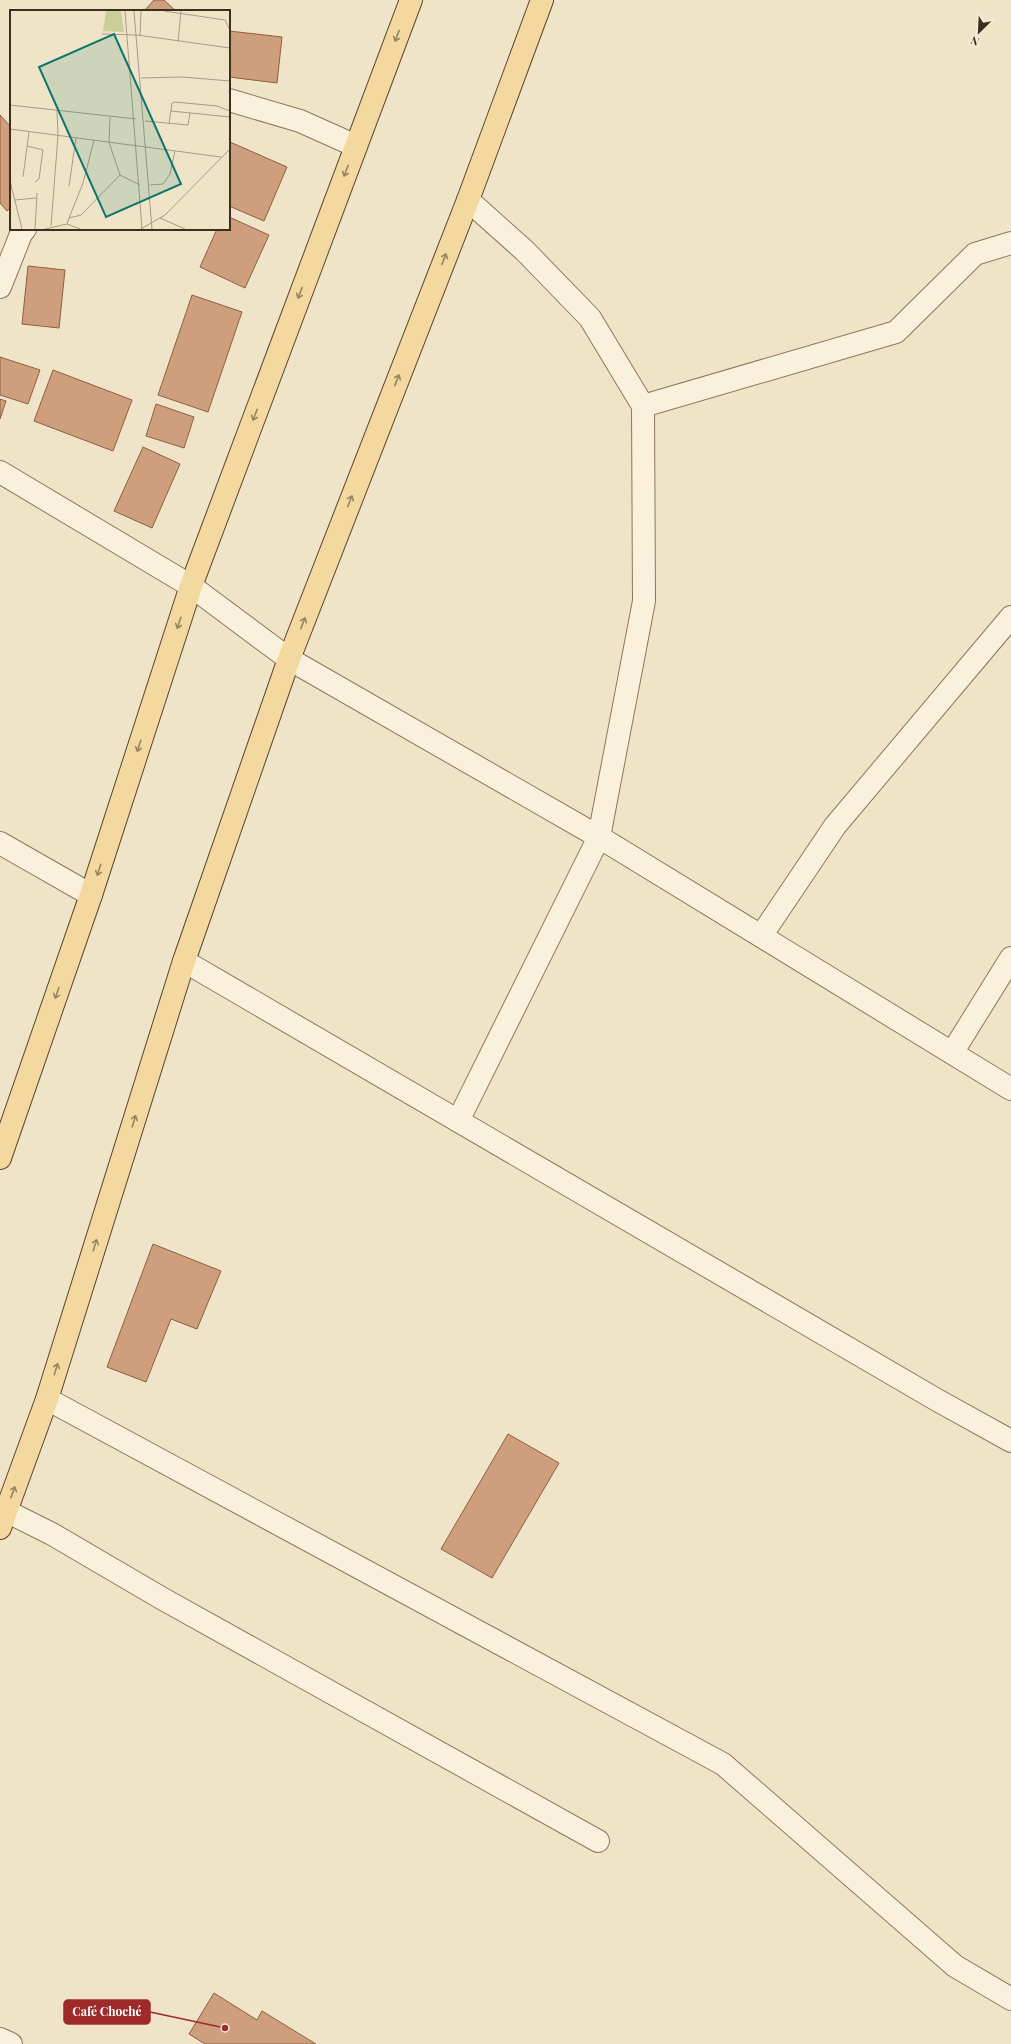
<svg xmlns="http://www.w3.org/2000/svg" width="1011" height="2044" viewBox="0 0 1011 2044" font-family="'Playfair Display',serif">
  <rect width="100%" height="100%" fill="#f0e4c8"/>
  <path fill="#cf9f7d" stroke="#8d5f41" d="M154,0H164L176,11H144Z
    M229,31L282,37L277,83L229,77Z
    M0,115L11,127V207L7,211L0,203Z
    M230,142L287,167L264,221L229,206Z
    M229,217L269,235L245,288L200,267L217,229H229Z
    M28,266L65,270L59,328L22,324Z
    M192,295L242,312L208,412L158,395Z
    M0,357L40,370L28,404L0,395Z
    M53,370L132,400L113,451L34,421Z
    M0,399L6,401L0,419Z
    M156,404L194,417L184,448L146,436Z
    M143,447L180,464L152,528L114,511Z
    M153,1244L221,1271L197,1329L171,1319L146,1382L107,1367Z
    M508,1434L559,1463L492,1578L441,1549Z
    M214,1993L257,2020L262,2011L316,2044H205L189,2034Z"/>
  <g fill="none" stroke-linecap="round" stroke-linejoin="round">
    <g stroke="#8d765c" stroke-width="24">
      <path id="minor" d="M229,100L300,121L356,146
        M468,200L525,251L590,318L643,406
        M0,287L21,234L25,229
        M0,472L191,586L289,659L599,837L1011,1089
        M0,843L91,895
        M761,936L835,826L1011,617
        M184,961L937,1400L1011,1441
        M952,1053L1011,958
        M458,1121L599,837L644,601L643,406L896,332L975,254L1011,243
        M47,1399L723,1764L955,1966L1011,1999
        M6,1511L52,1534L163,1599L598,1841
        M0,2039L11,2044"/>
    </g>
    <g stroke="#5b4430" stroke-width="24">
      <path id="major" d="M0,1158L91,895L191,586L411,0
        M0,1528L47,1399L184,961L289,659L468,200L542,0"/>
    </g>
    <use href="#minor" stroke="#faf1dc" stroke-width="22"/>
    <use href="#major" stroke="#f3d9a0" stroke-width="22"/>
  </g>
  <defs><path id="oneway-shaft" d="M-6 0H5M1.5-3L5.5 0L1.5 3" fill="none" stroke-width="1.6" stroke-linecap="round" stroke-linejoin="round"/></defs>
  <g stroke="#988460">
    <use href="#oneway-shaft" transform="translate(397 36) rotate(111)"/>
    <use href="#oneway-shaft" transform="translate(346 171) rotate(111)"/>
    <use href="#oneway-shaft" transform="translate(444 259) rotate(-69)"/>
    <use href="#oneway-shaft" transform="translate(300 293) rotate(111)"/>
    <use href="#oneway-shaft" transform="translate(397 380) rotate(-69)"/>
    <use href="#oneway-shaft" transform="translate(255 415) rotate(111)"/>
    <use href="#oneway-shaft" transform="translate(350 501) rotate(-69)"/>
    <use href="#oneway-shaft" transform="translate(179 623) rotate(108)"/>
    <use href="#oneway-shaft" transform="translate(303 623) rotate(-69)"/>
    <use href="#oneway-shaft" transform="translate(139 746) rotate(108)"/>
    <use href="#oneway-shaft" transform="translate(99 870) rotate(108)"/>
    <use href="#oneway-shaft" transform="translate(57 993) rotate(109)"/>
    <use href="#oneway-shaft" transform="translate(134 1121) rotate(-73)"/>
    <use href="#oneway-shaft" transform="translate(95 1245) rotate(-73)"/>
    <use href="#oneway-shaft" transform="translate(56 1369) rotate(-73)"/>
    <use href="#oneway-shaft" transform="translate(13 1492) rotate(-70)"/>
  </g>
  <g transform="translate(10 10)">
    <rect width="220" height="220" fill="#f0e4c8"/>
    <path d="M96,1H111L114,22L93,21Z" fill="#c9cf9b"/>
    <path fill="none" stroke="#a89b85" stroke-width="1" d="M115,1L132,219M124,1L142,219M154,1L215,10L220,20M92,24L127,25L220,38M130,26L131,1M168,32L171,1M131,68L172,67L220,71M0,95L126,109M161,101L220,107M135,111L178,115L180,103M159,114L162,93L165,92L207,96L220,101M0,119L211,147M17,136L33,140L29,169L25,172M110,165L130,175M13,167L19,122M0,171L12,219M140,175L153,174L160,164L165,141M59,176L66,128M5,190L26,188M59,208L73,173L84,130M150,208L175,219M57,214L59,208L71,205L110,165L99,132L100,107M41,216L48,125L47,101M25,219L27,183M35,219L57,214L70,219M131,219L155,205L220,139"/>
    <path fill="#0f766e" fill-opacity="0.15" stroke="#0f766e" stroke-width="2" d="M104,24L171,174L96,207L29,57Z"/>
    <rect width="220" height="220" fill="none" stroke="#3d2e20" stroke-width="2"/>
  </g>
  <path fill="none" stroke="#9e2a2b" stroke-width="1.5" d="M225 2028L150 2012"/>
  <circle fill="#9e2a2b" stroke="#f7eed8" stroke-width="1.5" cx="225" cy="2028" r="4"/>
  <rect fill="#9e2a2b" stroke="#9e2a2b" stroke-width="1.5" x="64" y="2000" width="86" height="24" rx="4"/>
  <g font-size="12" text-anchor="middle" font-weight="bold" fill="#fff">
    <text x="107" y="2016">Café Choché</text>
  </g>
  <g transform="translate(979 32) rotate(204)" stroke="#f7eed8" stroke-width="3" paint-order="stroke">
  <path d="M0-3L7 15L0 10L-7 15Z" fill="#3d2e20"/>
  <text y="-6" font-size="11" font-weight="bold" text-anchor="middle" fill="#3d2e20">N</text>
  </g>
</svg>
